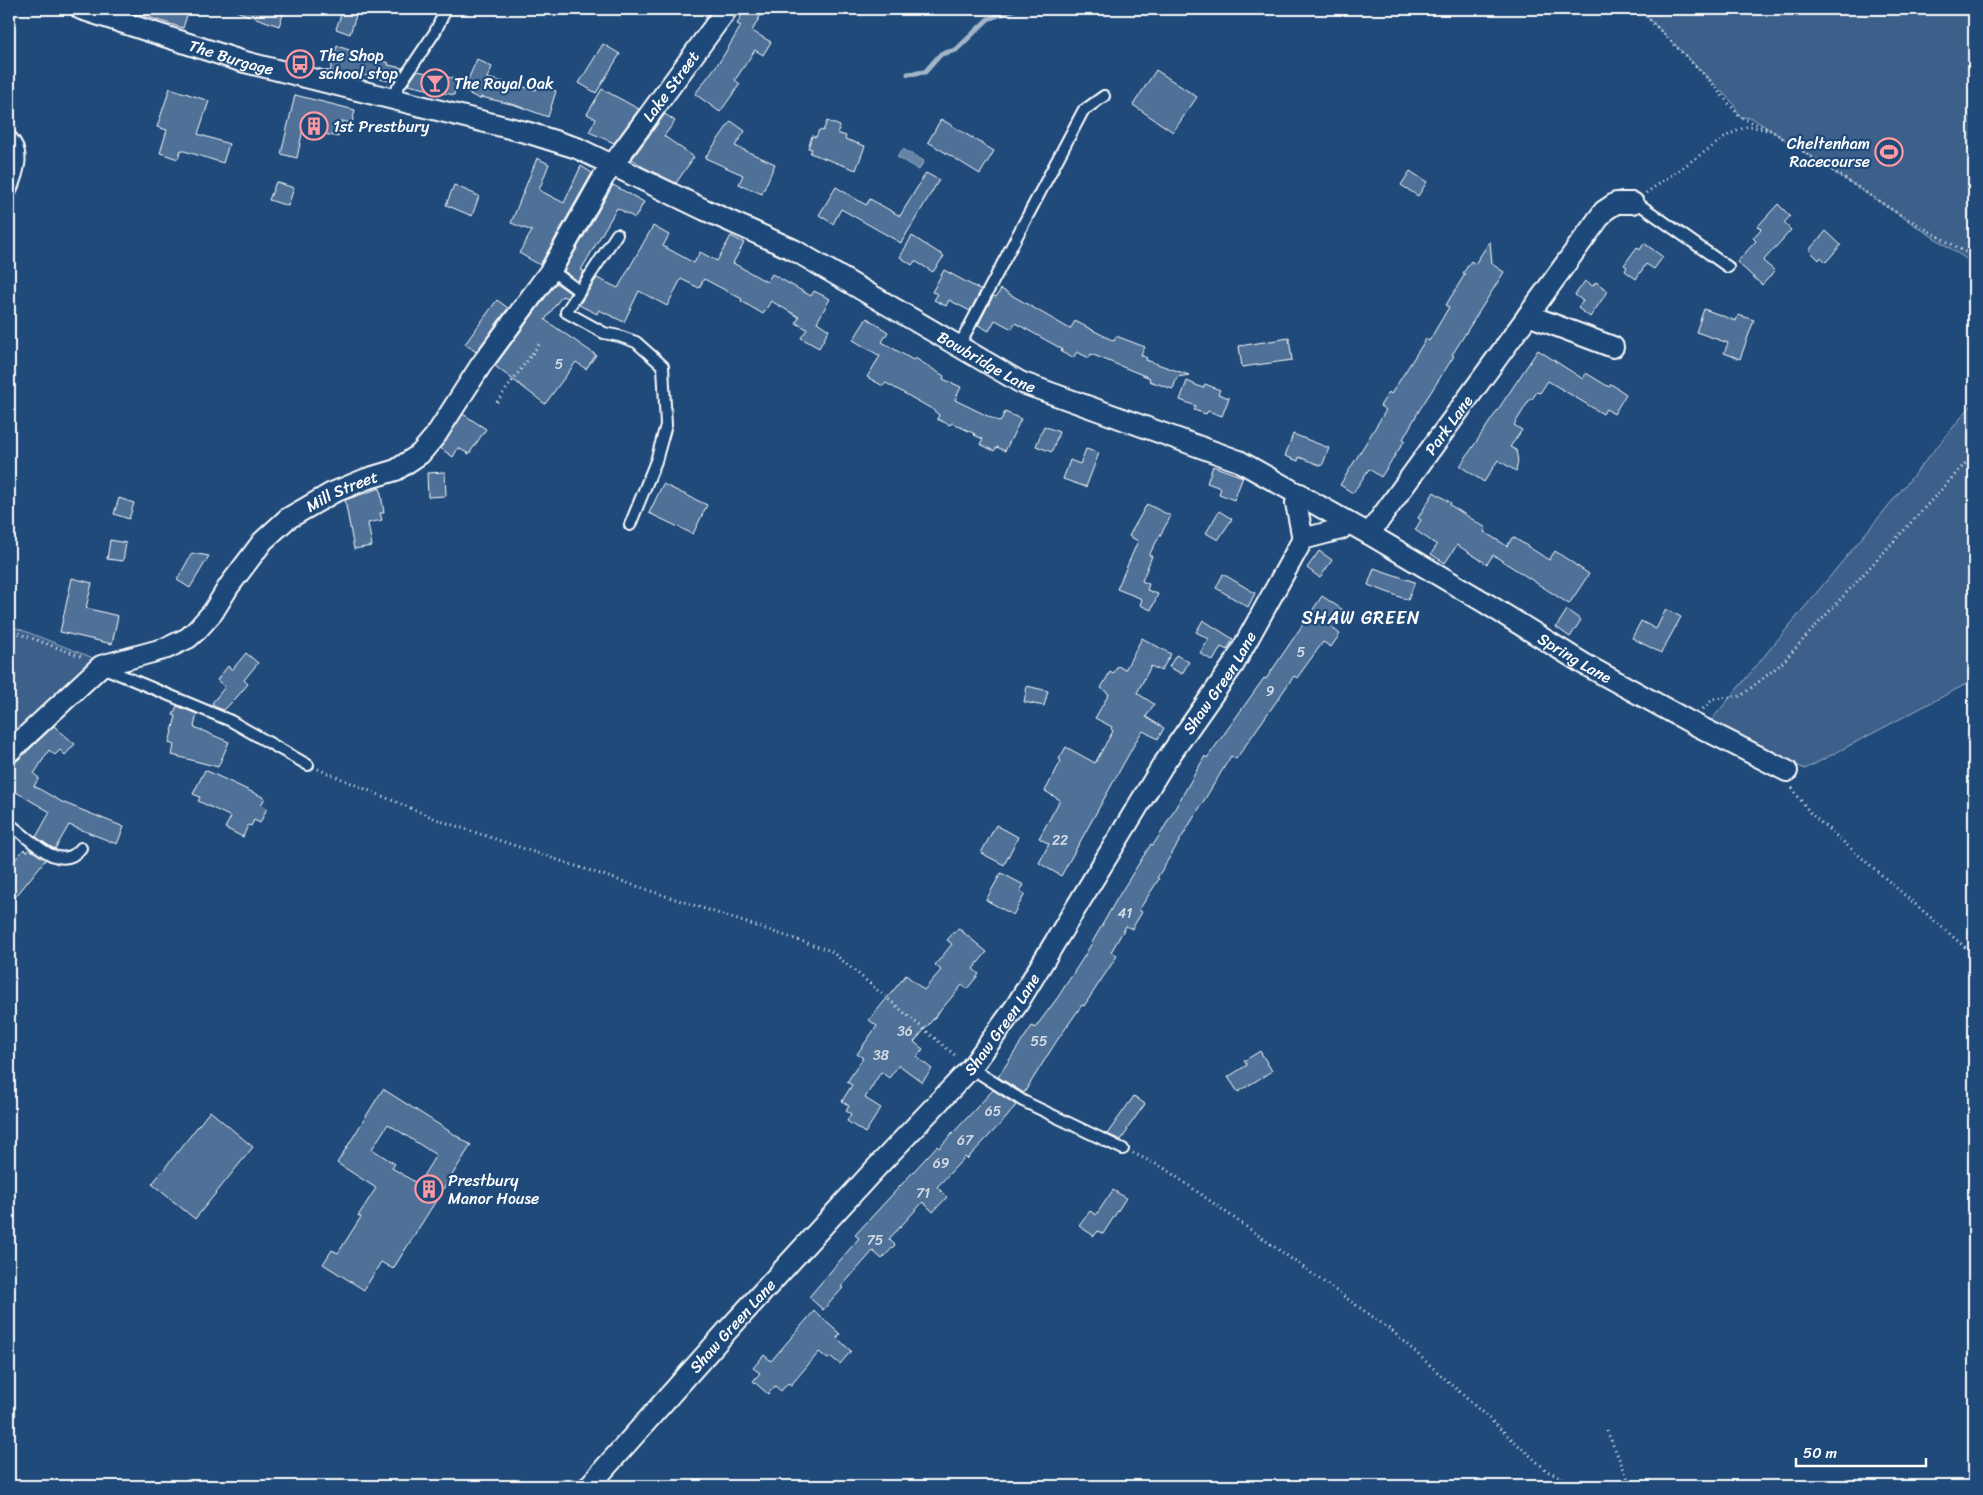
<svg xmlns="http://www.w3.org/2000/svg" width="1983" height="1495" viewBox="0 0 1983 1495" font-family="Sriracha,sans-serif">
  <rect width="100%" height="100%" fill="#1f4a7a"/>
  <filter id="ink" filterUnits="userSpaceOnUse"><feTurbulence type="fractalNoise" baseFrequency=".02" numOctaves="2"/><feDisplacementMap in="SourceGraphic" scale="10" xChannelSelector="R" yChannelSelector="G"/><feConvolveMatrix kernelMatrix="1 2 1 2 8 2 1 2 1" color-interpolation-filters="sRGB"/></filter>
  <g filter="url(#ink)">
    <path fill="#3c618b" stroke="#9eb0c5" d="M1639,9H1974V264L1752,118L1740,117L1733,103Z
      M1974,402V680L1805,769L1709,723Z
      M9,625L96,659L9,740Z"/>
    <path fill="#6583a4" stroke="#a3b5c8" d="M903,149L924,161L919,170L897,157Z"/>
    <g fill="none" stroke-linecap="round" stroke-linejoin="round">
      <path stroke="#a3b5c8" stroke-width="5" d="M908,74L925,72L941,54L956,50L988,19L1016,9"/>
    </g>
    <path fill="#507197" stroke="#fff" fill-rule="evenodd" d="M132,9H189L183,28L132,12Z
      M236,9H285L279,26L236,11Z
      M343,9H358L350,34L336,29Z
      M745,9H764L752,31L771,42L763,55L755,50L735,80L740,84L720,112L695,94L722,58L741,26L737,24Z
      M603,44L620,54L596,93L579,83Z
      M337,46L389,63L388,65L403,68L393,82L362,75L361,79L330,71Z
      M477,59L492,67L487,78L536,90L538,84L556,91L548,117L515,105L481,97L480,99L463,91Z
      M1156,70L1197,97L1173,132L1133,105Z
      M417,71L457,79L454,95L408,85Z
      M170,88L209,101L198,134L229,144L223,163L181,150L178,159L160,153L167,130L157,127Z
      M602,89L639,109L614,143L589,132L596,119L587,114Z
      M295,95L355,110L352,123L342,121L338,137L303,129L297,158L281,154Z
      M665,114L675,121L664,136L694,157L676,183L643,167L632,159Z
      M941,119L994,151L980,174L928,142Z
      M731,121L745,131L735,146L775,164L762,194L739,184L743,175L705,158Z
      M827,121L840,126L837,133L846,136L845,139L865,146L856,170L810,153L812,149L808,148L812,136L816,137L819,130L823,131Z
      M537,158L549,164L539,190L564,203L581,166L592,173L540,265L519,253L532,231L511,223Z
      M1410,171L1427,182L1418,196L1401,185Z
      M926,173L939,180L901,243L841,209L833,224L819,215L836,187L866,205L870,199L900,216Z
      M276,182L294,188L288,206L269,200Z
      M454,185L479,196L472,216L446,205Z
      M613,185L644,202L635,218L617,208L581,270L584,271L578,281L564,271Z
      M1778,204L1790,216L1784,223L1791,230L1763,261L1775,271L1762,285L1737,262L1756,241L1753,238L1761,229L1758,226Z
      M653,226L669,235L663,246L694,263L700,252L717,261L731,236L744,243L733,263L767,282L772,274L811,296L814,291L830,299L817,322L829,330L819,348L801,338L807,329L796,323L799,317L771,301L763,314L741,301L742,299L704,279L699,288L681,279L667,306L639,291L624,322L599,310L597,314L579,305L597,278L618,288Z
      M1826,231L1841,245L1826,262L1821,257L1819,260L1809,250Z
      M912,236L944,256L933,272L915,261L912,265L900,257Z
      M1490,241L1492,264L1504,272L1452,355L1454,356L1420,409L1403,439L1405,440L1381,477L1369,469L1353,493L1340,485L1386,410L1380,406L1389,392L1391,394L1426,339L1429,341L1449,307L1446,305L1465,274L1463,273L1471,261L1475,264Z
      M1644,243L1663,257L1654,269L1646,264L1636,279L1625,271L1627,267L1624,265L1637,247L1640,250Z
      M944,270L981,290L970,311L949,300L946,306L934,300L938,294L932,292Z
      M1585,281L1593,286L1596,282L1608,291L1590,317L1578,308L1583,301L1575,295Z
      M556,283L570,293L567,298L562,296L545,320L596,355L586,369L576,362L545,404L495,366Z
      M1001,289L1070,329L1075,321L1114,341L1116,336L1145,347L1141,355L1147,358L1146,360L1189,375L1177,377L1173,389L1149,381L1150,378L1091,354L1089,358L1077,352L1073,358L1061,352L1062,349L1015,323L1012,329L995,320L989,331L978,325L993,296L996,297Z
      M497,300L508,308L476,352L465,344Z
      M1704,309L1736,321L1738,315L1754,320L1740,359L1724,353L1728,343L1696,332Z
      M867,318L888,332L882,342L913,360L915,358L944,376L943,379L961,387L955,400L1000,422L1005,412L1021,419L1005,451L997,447L994,451L980,444L983,439L974,435L975,434L952,423L950,425L937,419L939,415L932,409L886,383L883,386L867,377L880,356L853,340Z
      M1289,338L1292,360L1242,367L1239,346Z
      M1538,350L1583,379L1586,373L1609,387L1611,384L1626,394L1614,414L1606,409L1603,414L1548,381L1540,393L1537,392L1532,399H1530L1514,425L1522,430L1510,447L1516,450L1518,461L1516,471L1498,460L1484,482L1460,466Z
      M1187,381L1203,388L1205,384L1220,390L1218,394L1229,398L1222,416L1208,411L1206,414L1194,410L1196,406L1180,400Z
      M463,414L486,429L469,454L458,448L453,457L440,448Z
      M1044,426L1059,432L1052,452L1036,446Z
      M1293,434L1329,448L1322,466L1299,457L1298,461L1285,456Z
      M1086,449L1099,453L1086,487L1063,479L1070,460L1080,464Z
      M1213,466L1243,477L1234,500L1219,494L1221,488L1207,483Z
      M445,472L446,496L428,497L427,473Z
      M663,484L707,505L693,534L649,513Z
      M380,488L384,513H380L382,520L368,523L372,546L354,549L345,500Z
      M1434,492L1451,503L1450,505L1486,528L1484,532L1507,546L1513,537L1549,560L1555,551L1589,574L1569,604L1493,555L1487,564L1457,545L1445,563L1431,554L1437,545L1415,530L1421,520L1418,518Z
      M119,498L134,503L129,519L114,514Z
      M1147,504L1171,516L1149,555L1152,556L1142,581L1149,584L1147,590L1158,594L1151,610L1140,605L1142,599L1117,589L1138,541L1129,536Z
      M1219,511L1232,519L1218,540L1206,533Z
      M110,540L126,543L123,561L107,559Z
      M1319,551L1332,560L1320,578L1307,568Z
      M192,553L209,556L190,588L177,580Z
      M1374,568L1415,582L1408,600L1368,585Z
      M1223,574L1255,593L1248,607L1216,588Z
      M72,578L92,583L86,608L118,616L112,644L60,632Z
      M1322,596L1343,610L1331,627L1340,634L1331,647L1323,642L1297,678L1294,676L1236,759L1231,756L1157,878L1159,879L1139,910L1142,912L1132,929L1126,926L1111,952L1117,956L1084,1006L1082,1005L1056,1042L1024,1093L998,1077L1032,1026L1035,1028L1058,997L1085,955L1118,897L1151,844L1153,845L1161,833L1205,756L1207,758L1264,678L1266,679Z
      M1666,609L1681,617L1661,653L1632,638L1641,621L1656,629Z
      M1567,610L1581,620L1570,637L1556,627Z
      M1203,620L1233,639L1227,650L1221,647L1213,661L1200,653L1209,639L1196,632Z
      M1142,638L1171,654L1161,671L1151,666L1137,693L1154,704L1146,717L1164,728L1158,739L1143,731L1139,736L1061,876L1039,863L1049,844L1039,838L1060,800L1045,791L1061,761L1059,759L1066,747L1095,763L1113,731L1111,729L1112,727L1095,718L1109,694L1101,688L1110,672L1113,674L1118,666L1125,670Z
      M246,653L258,663L244,680L248,684L237,697L224,710L218,708L212,703L225,687L217,680L228,666L232,670Z
      M1176,655L1189,662L1182,674L1169,667Z
      M1027,686L1048,691L1044,706L1024,702Z
      M177,706L197,714L194,727L229,742L218,767L172,755L174,745L169,743L176,716L173,715Z
      M54,726L75,744L65,755L60,750L55,755L49,750L34,774L39,778L34,786L62,802L124,827L117,844L69,825L55,849L48,845L36,837L50,812L9,788V767L11,764L17,761Z
      M205,770L265,798L261,805L267,808L260,823L254,820L251,826L248,825L243,837L225,828L231,817L198,801L200,797L193,794Z
      M996,825L1018,837L1004,865L981,853Z
      M24,849L27,852L29,849L46,859L9,905V867Z
      M1001,873L1024,885L1020,891L1025,894L1013,915L986,900Z
      M958,928L987,952L973,969L979,974L967,989L962,985L914,1042L923,1049L917,1057L932,1069L922,1082L899,1065L889,1078L881,1072L865,1098L881,1108L865,1133L847,1121L851,1114L846,1111L849,1106L842,1101L852,1085L847,1082L863,1058L857,1054L877,1026L869,1020L906,975L924,990L941,970L935,965L952,944L947,940Z
      M1260,1051L1272,1071L1238,1092L1228,1077L1247,1065L1244,1061Z
      M383,1089L471,1145L393,1269L381,1262L364,1290L323,1264L332,1250L338,1253L361,1217L358,1216L376,1188L337,1163ZM388,1124L436,1155L418,1184L392,1168L395,1164L372,1149Z
      M993,1090L1016,1105L1007,1117L967,1159L965,1157L937,1187L947,1197L933,1212L923,1202L889,1239L895,1245L882,1259L873,1251L841,1287L843,1288L823,1310L809,1297L859,1238L855,1235L937,1146L939,1148Z
      M1134,1096L1145,1104L1127,1129L1128,1130L1121,1140L1107,1134Z
      M210,1111L253,1147L195,1219L152,1184Z
      M1113,1190L1126,1198L1103,1234L1098,1231L1094,1236L1079,1226L1090,1211L1096,1215Z
      M814,1311L840,1334L837,1338L851,1351L840,1364L831,1357L828,1359L819,1352L791,1385L788,1383L781,1391L775,1386L768,1394L753,1381L760,1373L753,1368L764,1355L771,1361Z"/>
    <g fill="none" stroke-linecap="round" stroke-linejoin="round">
      <g stroke="#fff" stroke-width="14">
        <path id="lane" d="M390,99L435,32L446,9
          M9,135C28,152 17,176 9,196
          M1633,203L1643,207L1728,267
          M617,234L566,312L604,333L619,336L636,342L663,366L666,425L656,461L630,525
          M551,270L579,291
          M959,346L1083,111L1104,96
          M104,668L231,721L308,765
          M9,824C29,836 59,876 81,848
          M971,1068L1023,1101L1123,1149"/>
      </g>
      <g stroke="#fff" stroke-width="24">
        <g id="street">
          <path id="s1" d="M81,9L241,61L529,133L577,148L705,210L794,250L1020,382L1239,461L1369,534L1484,602L1584,664L1690,722L1787,771"/>
          <path d="M1528,315L1613,347"/>
          <path d="M1300,494L1296,503L1303,539"/>
          <path id="s2" d="M1369,534L1604,211L1616,203H1633"/>
          <path id="s3" d="M9,752L101,666L167,648L188,638L197,630L213,612L229,586L263,541L287,519L332,493L366,479L396,470L420,454L436,435L481,365L551,270L603,178L727,9"/>
          <path id="s4" d="M589,1486L726,1332L875,1169L971,1068L1016,1006L1163,765L1234,664L1303,539L1341,529L1347,521"/>
        </g>
      </g>
      <path stroke="#fff" stroke-width="3" stroke-dasharray="1 4" stroke-linecap="butt" d="M1639,9L1710,81L1740,117L1772,131L1894,211L1974,257
        M1971,9H1974
        M1646,193L1730,134L1748,126L1767,130
        M497,402L540,343
        M9,630L83,657
        M1703,709L1713,699L1741,696L1781,664L1974,454
        M318,769L441,821L831,951L957,1057
        M1792,788L1811,814L1974,955
        M1133,1153L1164,1168L1391,1330L1547,1471L1579,1486
        M1607,1431L1631,1486"/>
      <use href="#lane" stroke="#1f4a7a" stroke-width="10"/>
      <use href="#street" stroke="#1f4a7a" stroke-width="20"/>
    </g>
  </g>
  <defs>
    <g id="bus-ring" transform="scale(1.4375)"><circle r="9.5" fill="#1f4a7a" stroke="#ff9aa2" stroke-width="1.5"/><path d="M-5-6H5V4H4V6H2V4H-2V6H-4V4H-5ZM-3.5-4V0h7V-4ZM-3.5 1.2v1.5H-2V1.2ZM2 1.2v1.5H3.5V1.2Z" fill="#ff9aa2"/></g>
    <g id="bar-ring" transform="scale(1.4375)"><circle r="9.5" fill="#1f4a7a" stroke="#ff9aa2" stroke-width="1.5"/><path d="M-6-5H6L.8 .8V4.5H3.5V6h-7V4.5H-.8V.8Z" fill="#ff9aa2"/></g>
    <g id="building-ring" transform="scale(1.4375)"><circle r="9.5" fill="#1f4a7a" stroke="#ff9aa2" stroke-width="1.5"/><path d="M-4-6H4V6H1V3H-1V6H-4ZM-2.5-4.3h1.7v1.8h-1.7ZM.8-4.3h1.7v1.8H.8ZM-2.5-1h1.7V.8h-1.7ZM.8-1h1.7V.8H.8Z" fill="#ff9aa2"/></g>
    <g id="stadium-ring" transform="scale(1.4375)"><circle r="9.5" fill="#1f4a7a" stroke="#ff9aa2" stroke-width="1.5"/><path d="M0-5a6.5 5 0 1 0 0 10a6.5 5 0 1 0 0-10ZM-3.5-1.8h7v3.6h-7Z" fill="#ff9aa2"/></g>
  </defs>
  <g fill-rule="evenodd">
    <use href="#bus-ring" x="300" y="64"/>
    <use href="#bar-ring" x="435" y="83"/>
    <use href="#building-ring" x="314" y="126"/>
    <use href="#stadium-ring" x="1889" y="152"/>
    <use href="#building-ring" x="429" y="1189"/>
  </g>
  <g text-anchor="middle" stroke-width="4.5" stroke-linejoin="round" paint-order="stroke">
    <g font-size="14" fill="#d3dce5">
      <text x="559" y="369">5</text>
      <text x="1301" y="657">5</text>
      <text x="1270" y="696">9</text>
      <text x="1060" y="845">22</text>
      <text x="1125" y="918">41</text>
      <text x="905" y="1036">36</text>
      <text x="1039" y="1046">55</text>
      <text x="881" y="1060">38</text>
      <text x="993" y="1116">65</text>
      <text x="965" y="1145">67</text>
      <text x="941" y="1168">69</text>
      <text x="923" y="1198">71</text>
      <text x="875" y="1245">75</text>
    </g>
    <g font-size="16" fill="#fff" stroke="#1f4a7a" text-anchor="start">
      <text x="319" y="61">The Shop<tspan x="319" dy="18">school stop</tspan></text>
      <text x="454" y="89">The Royal Oak</text>
      <text x="333" y="132">1st Prestbury</text>
      <text x="1870" y="149" text-anchor="end">Cheltenham<tspan x="1870" dy="18">Racecourse</tspan></text>
      <text x="448" y="1186">Prestbury<tspan x="448" dy="18">Manor House</tspan></text>
    </g>
    <g font-size="16" fill="#fff" stroke="#1f4a7a">
      <text dy="6" stroke="none"><textPath href="#s1" startOffset="158">The Burgage</textPath></text>
      <text dy="6" stroke="none"><textPath href="#s3" startOffset="968">Lake Street</textPath></text>
      <text dy="6" stroke="none"><textPath href="#s1" startOffset="978">Bowbridge Lane</textPath></text>
      <text dy="6" stroke="none"><textPath href="#s2" startOffset="135">Park Lane</textPath></text>
      <text dy="6" stroke="none"><textPath href="#s3" startOffset="435">Mill Street</textPath></text>
      <text dy="6" stroke="none"><textPath href="#s1" startOffset="1639">Spring Lane</textPath></text>
      <text dy="6" stroke="none"><textPath href="#s4" startOffset="1025">Shaw Green Lane</textPath></text>
      <text dy="6" stroke="none"><textPath href="#s4" startOffset="620">Shaw Green Lane</textPath></text>
      <text dy="6" stroke="none"><textPath href="#s4" startOffset="215">Shaw Green Lane</textPath></text>
    </g>
    <g font-size="18" letter-spacing="1" fill="#fff" stroke="#1f4a7a">
      <text x="1361" y="624">SHAW GREEN</text>
    </g>
  </g>
  <rect width="1983" height="1495" fill="none" stroke="#1f4a7a" stroke-width="30"/>
  <rect x="15" y="15" width="1953" height="1465" fill="none" stroke="#fff" stroke-width="2" filter="url(#ink)"/>
  <path d="M1796 1458v8h130v-8" fill="none" stroke="#ffffff" stroke-width="2.5"/>
  <text x="1803" y="1458" font-size="15" fill="#ffffff" stroke="#1f4a7a" stroke-width="4" paint-order="stroke">50 m</text>
</svg>
